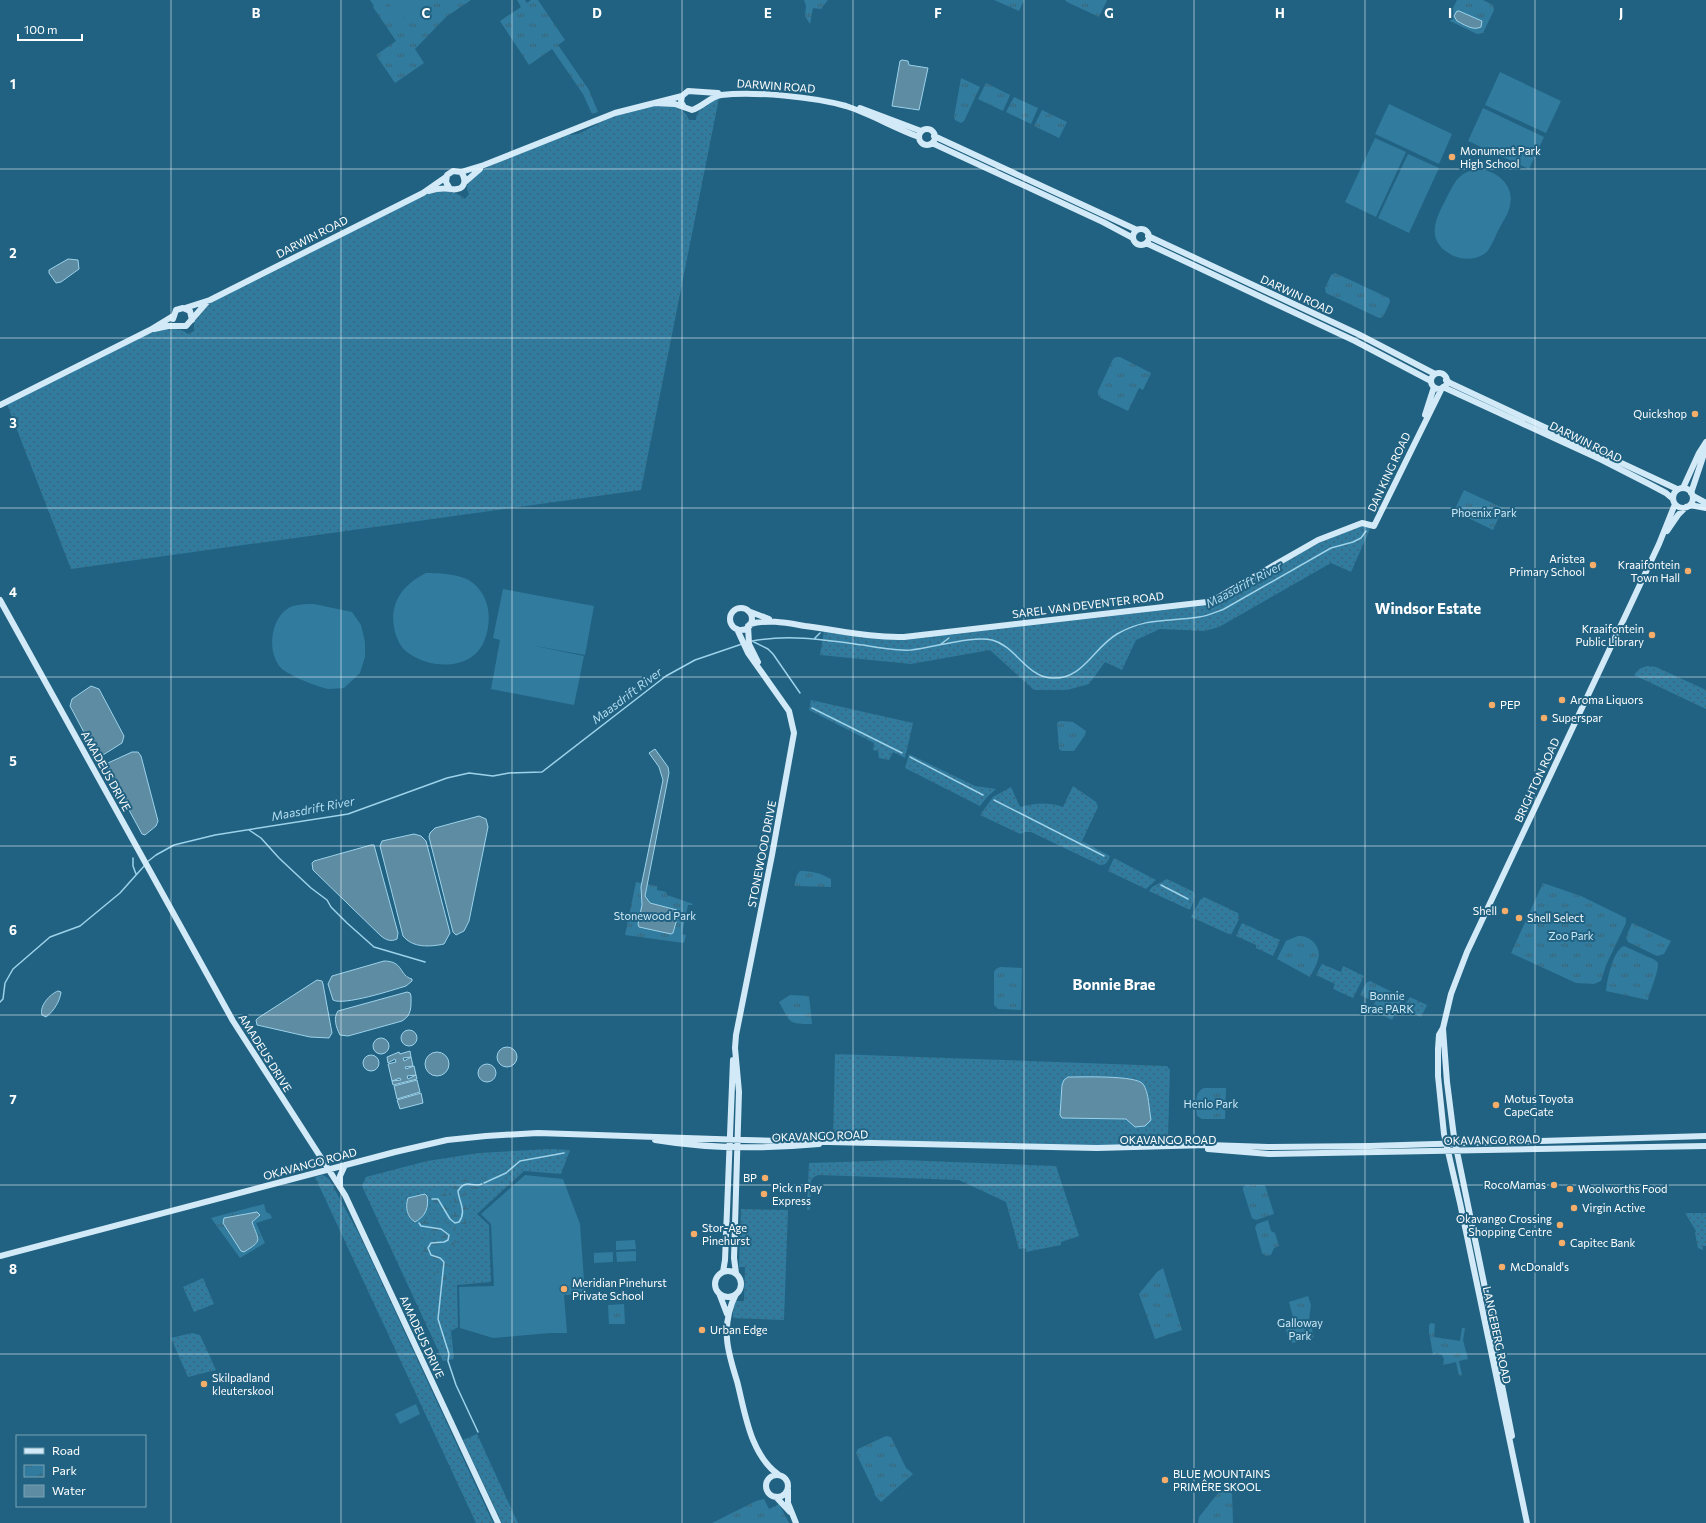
<svg xmlns="http://www.w3.org/2000/svg" width="1706" height="1523" viewBox="0 0 1706 1523" font-family="Commissioner,sans-serif">
  <defs>
    <pattern id="grass-dots" width="8" height="8" patternUnits="userSpaceOnUse"><rect width="8" height="8" fill="#317b9e"/><path d="M2 2h.1M6 6h.1" fill="none" stroke="#3e6475" stroke-width="1.8" stroke-linecap="round"/></pattern>
    <pattern id="wetland-marsh" width="20" height="14" patternUnits="userSpaceOnUse"><rect width="20" height="14" fill="#317b9e"/><path d="M1 5h8M5 5V1M11 12h8M15 12V8" fill="none" stroke="#3e6475"/></pattern>
    <pattern id="park-tufts" width="24" height="20" patternUnits="userSpaceOnUse"><rect width="24" height="20" fill="#317b9e"/><path d="M3 7l-1-3M5 7V3M7 7l1-3M15 17l-1-3M17 17v-4M19 17l1-3" fill="none" stroke="#3e6475"/></pattern>
  </defs>
  <rect width="100%" height="100%" fill="#216282"/>
  <path fill="url(#grass-dots)" d="M719,98L641,490L71,569L7,404L151,332C164,329 177,325 188,334L194,331C192,319 203,309 211,302L423,195C437,190 454,189 465,199L469,194C467,190 466,186 469,182C483,163 545,143 570,133V135L578,134L598,124L597,122C618,115 679,89 689,120H696C697,107 709,103 719,98Z
    M1361,525L1369,527L1370,529L1351,572L1331,563L1219,627L1205,631L1160,629L1136,640L1122,670L1105,662L1089,684L1067,690H1034L990,650L911,664L820,655L824,631L887,639L1203,605L1315,545Z
    M1647,666L1656,667L1706,690V709L1634,675L1639,669Z
    M811,700L913,723L905,758L893,752L889,760L879,758L878,751L873,750L874,743L809,710Z
    M909,754L975,786L996,789L987,797L980,806L905,768Z
    M1073,786L1096,802L1098,807L1082,841L1110,856C1108,861 1107,865 1100,865L1031,832H1025L1020,834L980,815L993,797L1011,787L1020,807C1036,803 1047,802 1063,807Z
    M1114,858L1154,879L1156,880L1146,889L1108,871Z
    M1167,879L1194,892L1195,897L1190,910L1149,891L1152,887Z
    M1204,897L1238,913L1239,919L1231,935L1191,917L1200,900Z
    M1242,923L1280,940L1273,956L1256,948V945L1236,936Z
    M1322,964L1341,972L1343,966L1364,976L1353,998L1333,989L1335,984L1316,975Z
    M1410,997L1427,1005L1421,1017L1403,1008Z
    M835,1054L1167,1066L1170,1070L1168,1138H1166L1165,1142L1156,1143V1145L1095,1147L833,1139Z
    M550,1149L570,1150L561,1174L524,1171L477,1214L489,1225L491,1282L457,1285L458,1327L451,1331L454,1359L443,1361L362,1186L366,1177L427,1161L479,1153Z
    M902,1160L1056,1166L1079,1236L1061,1242V1245L1026,1252L1025,1248L1019,1249L1006,1202L959,1180L818,1175L814,1177L811,1180L810,1210H807L809,1163Z
    M323,1175L329,1179L360,1236L493,1523H476L315,1177Z
    M741,1209L788,1210L784,1320L733,1318V1307L736,1301H744L745,1267H739Z
    M1685,1213H1706V1246H1703V1250L1698,1248L1695,1233L1696,1231Z
    M203,1278L214,1304L194,1312L183,1287Z
    M192,1333L200,1335L216,1370L188,1377L171,1338Z
    M477,1434L518,1523H502L463,1440Z"/>
  <path fill="url(#wetland-marsh)" d="M495,1174H500L502,1178L494,1188L491,1189L488,1187L484,1177Z
    M464,1179L481,1182L482,1187L480,1192L477,1193L467,1189C460,1197 470,1202 470,1211C470,1216 467,1222 465,1227L455,1229C442,1222 430,1206 433,1191L438,1188L444,1190L449,1200L452,1212H457C457,1204 452,1198 451,1190L456,1182Z
    M430,1218L453,1232L455,1235L456,1242L452,1247L439,1246L435,1250L436,1252L446,1255L449,1260L445,1286L438,1288L436,1284L435,1273L442,1266C441,1264 441,1262 438,1260C432,1256 422,1259 422,1248C422,1245 423,1242 426,1240C430,1237 436,1239 441,1236V1234C431,1229 423,1243 416,1227C419,1222 424,1219 430,1218Z"/>
  <path fill="url(#park-tufts)" d="M370,0H471L446,17L415,49L424,63L395,83L376,55L396,41L373,7L374,6Z
    M517,0H525L527,3L531,0H538L565,40L558,45L589,90L598,112L592,114L583,94L552,49L529,65L500,21L521,7Z
    M804,0H828L821,9L813,8L810,24L805,16L806,6Z
    M994,0H1024L1019,11Z
    M1065,0H1107L1099,17L1067,2Z
    M1457,0H1483L1493,5L1494,10L1483,33L1477,34L1450,21L1449,16Z
    M961,78L980,87L964,121L961,123L955,120L954,117Z
    M986,83L1010,95L1003,111L978,99Z
    M1014,97L1038,108L1031,124L1006,112Z
    M1042,110L1067,122L1059,138L1034,126Z
    M1335,273L1389,298L1390,302L1383,317L1379,318L1326,293L1325,288L1331,275Z
    M1116,357H1120L1151,373L1143,390L1139,388L1128,411L1101,398L1098,395V391L1113,359Z
    M1464,490L1503,508L1493,530L1454,511Z
    M1060,721L1073,722L1086,731L1085,735L1074,751H1062L1059,749L1057,723Z
    M800,871C812,871 820,873 831,879V887L794,886L797,875Z
    M636,882L657,886V890L666,892L667,895L693,904L692,905H688L682,934L686,935L684,943L625,935Z
    M1543,883L1581,896L1626,918V923L1606,965L1601,981L1594,984L1576,983L1511,953Z
    M1632,923L1671,941L1664,954L1657,956L1628,942L1626,937Z
    M1298,936C1310,935 1322,947 1318,959C1317,965 1313,971 1310,977L1277,959L1286,941Z
    M1624,946L1655,960L1658,963C1659,970 1650,991 1648,1000L1606,991C1607,980 1613,950 1624,946Z
    M1000,967L1022,968L1021,1010L998,1009L994,1005V972L996,969Z
    M1370,981L1400,996L1401,1001L1392,1020L1372,1010L1375,1002L1360,995L1366,983Z
    M790,995L809,996L812,1024C787,1024 791,1023 779,1002Z
    M1204,1088H1226L1225,1119H1202L1197,1116C1196,1108 1194,1091 1204,1088Z
    M1246,1185H1265L1274,1214L1256,1220L1252,1218L1243,1190V1187Z
    M264,1204L266,1212L270,1214L272,1218L256,1223L265,1243L240,1258L211,1218Z
    M1268,1220L1271,1231L1275,1233L1279,1246L1274,1248L1271,1255L1266,1256L1262,1253L1255,1227L1257,1224Z
    M1163,1268L1182,1330L1155,1339L1139,1294L1157,1272Z
    M1308,1296L1311,1305L1309,1319L1314,1337L1293,1343L1289,1340L1286,1330L1293,1317L1289,1302Z
    M624,1304L625,1324H609L608,1305Z
    M1431,1323L1435,1324L1434,1337L1460,1341L1462,1328H1465L1463,1340L1468,1359L1459,1361L1462,1375L1459,1376L1456,1362L1443,1365L1444,1359L1442,1355L1437,1353L1433,1355L1429,1332V1325Z
    M886,1436L891,1437L906,1468L913,1474L881,1502L874,1494L875,1493L856,1453L858,1449Z
    M1223,1490H1229L1232,1494L1233,1523H1198L1199,1517L1219,1492Z
    M764,1499L769,1509L779,1504L789,1523H712L756,1501Z"/>
  <path fill="#317b9e" d="M386,0H424L400,19Z
    M1500,72L1561,101L1546,133L1485,105Z
    M1389,104L1452,134L1439,164L1375,134Z
    M1483,108L1544,137L1529,169L1468,141Z
    M1375,138L1406,152L1376,217L1345,202Z
    M1408,154L1439,168L1409,233L1378,218Z
    M1478,169C1496,170 1515,185 1510,205C1509,213 1503,221 1500,227C1496,234 1493,243 1489,249C1481,261 1461,261 1450,254C1426,240 1435,220 1445,201C1454,184 1457,172 1478,169Z
    M426,573C439,573 463,574 473,583C490,597 492,619 485,639C474,671 430,670 407,652C401,648 397,639 395,632C388,604 402,585 426,573Z
    M503,589L594,606L585,655L530,645L584,656L574,705L491,689L500,640L493,638Z
    M314,604L352,612L361,625L365,642V657L360,673L344,688C339,688 334,689 329,689C319,688 288,675 281,668C267,653 270,621 287,609C294,604 306,604 314,604Z
    M525,1175L563,1179L580,1224L585,1294L564,1295L567,1333H550L493,1338L460,1328L459,1287L494,1286L491,1224L481,1214Z
    M635,1240L636,1249L616,1250V1241Z
    M636,1251V1261L617,1262L616,1252Z
    M613,1252V1262L594,1263V1253Z
    M416,1404L420,1414L400,1424L395,1414Z"/>
  <path fill="#5e8ca3" stroke="#9cd2ea" d="M1457,11H1459L1482,21L1481,27C1473,31 1465,25 1457,21L1454,16Z
    M902,60L908,61L909,65L928,68L919,110L892,106L900,61Z
    M68,259L78,260L79,269L61,282L56,283L49,273V270Z
    M91,686L99,689L124,736L122,743L103,755L95,753L70,706L72,699Z
    M655,749L668,767L669,773L645,896L650,903L677,910L678,915L673,933L671,934L639,927L638,924L642,905L641,887L663,780L659,767L649,753Z
    M132,752H138L141,756L158,821L156,826L145,835L142,834L110,775L108,763Z
    M479,816L486,819L488,827L469,921L464,931L456,935L453,932L429,837L430,833L435,828Z
    M414,834L421,836L426,841L450,933L444,944C429,947 413,948 403,936L380,846L382,841Z
    M371,845H374L398,933L397,939C391,942 386,940 381,936L313,870L312,863L314,861Z
    M384,961C404,961 399,976 412,979V981L406,986C393,990 343,1006 333,1000L328,984L332,976Z
    M317,980L322,981L323,984L332,1033L329,1038L310,1037L257,1025L256,1020L258,1018Z
    M58,991L61,992C60,1001 54,1011 46,1017L42,1015C39,1006 50,994 58,991Z
    M407,992L410,993L411,996C411,1007 412,1015 402,1021L348,1036L340,1035C336,1027 333,1018 338,1011Z
    M401 1038a8 8 0 1 1 16 0a8 8 0 1 1-16 0Z
    M373 1046a8 8 0 1 1 16 0a8 8 0 1 1-16 0Z
    M497 1057a10 10 0 1 1 20 0a10 10 0 1 1-20 0Z
    M410,1051L411,1057L403,1058L404,1061L411,1057L413,1066L405,1067L406,1069L414,1066L416,1075L407,1076L408,1079L416,1075L417,1079L393,1085L392,1081L401,1080L400,1078L392,1081L388,1064L396,1062L395,1059L388,1063L387,1057L399,1052L400,1054Z
    M425 1064a12 12 0 1 1 24 0a12 12 0 1 1-24 0Z
    M363 1063a8 8 0 1 1 16 0a8 8 0 1 1-16 0Z
    M478 1073a9 9 0 1 1 18 0a9 9 0 1 1-18 0Z
    M1068,1077C1081,1077 1136,1075 1143,1084C1149,1092 1149,1110 1151,1120L1145,1126L1135,1127L1126,1119L1062,1118L1060,1115L1062,1085L1064,1080Z
    M417,1080L420,1092L397,1099L394,1086Z
    M421,1093L423,1103L400,1109L397,1100Z
    M425,1194L427,1196C429,1207 426,1216 415,1222C407,1217 405,1207 408,1198Z
    M257,1212L260,1215L252,1222C259,1242 263,1240 244,1252L241,1251L223,1223L224,1218Z"/>
  <g fill="none" stroke-linecap="round" stroke-linejoin="round">
    <path stroke="#9cd2ea" stroke-width="1.5" d="M815,638L820,633
      M752,641C789,634 826,640 863,645C879,648 895,651 911,650C932,648 973,635 992,640C1016,646 1026,677 1052,678C1083,680 1093,648 1117,634C1147,617 1167,622 1199,617C1208,616 1216,612 1224,609L1331,548L1353,542L1361,538L1366,531
      M752,641L768,649L773,654L800,693
      M941,644L949,638
      M812,708L902,753
      M910,757L983,795
      M994,800L1104,856
      M249,830L261,838L279,858L311,888L327,900L331,907L347,923L374,947L425,962
      M133,858V866L136,874
      M147,862L156,855L174,845L215,835L348,814L447,778L469,773L493,776L509,773L542,772L666,676L695,660L742,644
      M1161,885L1188,899
      M0,1002L3,999L5,983L13,969L50,937L80,926L120,893L145,865
      M484,1183L506,1173L520,1161L564,1153
      M432,1199H438L450,1219L455,1223L459,1222C467,1211 459,1202 458,1191C466,1178 472,1188 482,1184
      M419,1223L421,1226L441,1229L449,1235L448,1240L444,1242L431,1243L428,1248L431,1255L440,1258L444,1262L438,1319L449,1354L448,1361L456,1385L478,1432"/>
    <path stroke="#d2eaf7" stroke-width="6" d="M654,103L675,104L692,110C702,107 710,97 721,95C754,91 814,97 846,106C871,114 894,128 919,137
      M684,107L681,102L682,96L688,91L718,93
      M860,108L921,131
      M919 137a8 8 0 1 1 16 0a8 8 0 1 1-16 0Z
      M934,136L1137,230
      M932,143L1103,222L1133,238
      M461,172L484,165L615,113L682,96
      M465,182L480,169
      M429,191C435,189 444,188 451,189C454,189 453,190 457,189C466,188 466,178 461,172L453,171L447,175L446,182L450,189
      M1133 237a8 8 0 1 1 16 0a8 8 0 1 1-16 0Z
      M1148,236L1358,334L1435,374
      M1146,243L1355,341L1431,381
      M185,308L210,300L423,193L446,177
      M173,319L176,310L183,308L190,311L192,320
      M154,329L168,326H186L207,302
      M1431 381a8 8 0 1 1 16 0a8 8 0 1 1-16 0Z
      M1446,380L1450,383L1677,489
      M1443,387L1602,460L1649,484L1666,493L1673,499
      M0,405L150,330L173,316
      M1425,415L1434,387
      M1683,488L1699,453L1706,442
      M1673 498a10 10 0 1 1 20 0a10 10 0 1 1-20 0Z
      M1691,493L1706,448
      M1693,496L1706,503
      M1690,505L1706,508
      M1667,531L1678,515L1686,507
      M0,600L233,1021L345,1195L498,1523
      M730 619a11 11 0 1 1 22 0a11 11 0 1 1-22 0Z
      M748,611L769,619
      M750,624C768,619 787,623 805,626C838,630 871,638 904,637L1207,602L1217,598L1318,540L1362,523L1374,526L1442,388
      M748,626L749,644L758,662
      M1443,1029L1447,1082L1454,1137L1493,1327L1500,1375L1512,1436
      M655,1140C709,1149 764,1149 819,1144
      M1208,1149L1269,1154L1706,1146
      M340,1186V1176L345,1165
      M0,1256L395,1152L447,1140L486,1136L538,1133L745,1140L1097,1148L1208,1145L1268,1147L1370,1146L1706,1136
      M715 1284a13 13 0 1 1 26 0a13 13 0 1 1-26 0Z
      M723,1272L725,1260L733,1060
      M736,1273L734,1258L739,1092L735,1048L736,1035L772,855L794,733L789,711L748,653L737,629
      M719,1293L727,1314
      M736,1294C728,1309 726,1323 727,1339C728,1353 733,1368 737,1381C745,1412 750,1455 779,1475
      M766 1486a11 11 0 1 1 22 0a11 11 0 1 1-22 0Z
      M788,1490V1503L796,1523
      M776,1497L790,1512
      M1527,1523L1460,1203L1444,1134L1438,1076V1049L1439,1035L1443,1028L1451,994L1467,952L1630,606L1659,544L1675,504"/>
  </g>
  <path fill="none" stroke="#fff" stroke-width="1" stroke-opacity="0.55" d="M171,0V1523M341,0V1523M512,0V1523M682,0V1523M853,0V1523M1024,0V1523M1194,0V1523M1365,0V1523M1535,0V1523M0,169H1706M0,338H1706M0,508H1706M0,677H1706M0,846H1706M0,1015H1706M0,1185H1706M0,1354H1706"/>
  <g fill="#f5ad69" stroke="#216282" stroke-width="1.5">
    <circle cx="1452" cy="157" r="4"/>
    <circle cx="1695" cy="414" r="4"/>
    <circle cx="1593" cy="565" r="4"/>
    <circle cx="1688" cy="571" r="4"/>
    <circle cx="1652" cy="635" r="4"/>
    <circle cx="1562" cy="700" r="4"/>
    <circle cx="1492" cy="705" r="4"/>
    <circle cx="1544" cy="718" r="4"/>
    <circle cx="1505" cy="911" r="4"/>
    <circle cx="1519" cy="918" r="4"/>
    <circle cx="1496" cy="1105" r="4"/>
    <circle cx="765" cy="1178" r="4"/>
    <circle cx="1554" cy="1185" r="4"/>
    <circle cx="1570" cy="1189" r="4"/>
    <circle cx="764" cy="1194" r="4"/>
    <circle cx="1574" cy="1208" r="4"/>
    <circle cx="1560" cy="1225" r="4"/>
    <circle cx="694" cy="1234" r="4"/>
    <circle cx="1562" cy="1243" r="4"/>
    <circle cx="1502" cy="1267" r="4"/>
    <circle cx="564" cy="1289" r="4"/>
    <circle cx="702" cy="1330" r="4"/>
    <circle cx="204" cy="1384" r="4"/>
    <circle cx="1165" cy="1480" r="4"/>
  </g>
  <g text-anchor="middle" stroke-width="4" stroke-linejoin="round" paint-order="stroke">
    <g font-size="11" fill="#fff" stroke="#216282">
      <text transform="translate(776 86) rotate(4)" y="4">DARWIN ROAD</text>
      <text transform="translate(312 237) rotate(-27)" y="4">DARWIN ROAD</text>
      <text transform="translate(1297 295) rotate(25)" y="4">DARWIN ROAD</text>
      <text transform="translate(1586 442) rotate(26)" y="4">DARWIN ROAD</text>
      <text transform="translate(1389 472) rotate(-65)" y="4">DAN KING ROAD</text>
      <text transform="translate(1088 605) rotate(-7)" y="4">SAREL VAN DEVENTER ROAD</text>
      <text transform="translate(106 771) rotate(61)" y="4">AMADEUS DRIVE</text>
      <text transform="translate(1537 780) rotate(-65)" y="4">BRIGHTON ROAD</text>
      <text transform="translate(762 854) rotate(-79)" y="4">STONEWOOD DRIVE</text>
      <text transform="translate(265 1053) rotate(58)" y="4">AMADEUS DRIVE</text>
      <text transform="translate(820 1136) rotate(-2)" y="4">OKAVANGO ROAD</text>
      <text x="1168" y="1144">OKAVANGO ROAD</text>
      <text transform="translate(1492 1140) rotate(-1)" y="4">OKAVANGO ROAD</text>
      <text transform="translate(310 1164) rotate(-15)" y="4">OKAVANGO ROAD</text>
      <text transform="translate(1497 1335) rotate(78)" y="4">LANGEBERG ROAD</text>
      <text transform="translate(422 1337) rotate(65)" y="4">AMADEUS DRIVE</text>
    </g>
    <g font-size="11" fill="#fff" stroke="#216282" text-anchor="start">
      <text x="1460" y="155">Monument Park<tspan x="1460" dy="13">High School</tspan></text>
      <text x="1687" y="418" text-anchor="end">Quickshop</text>
      <text x="1585" y="563" text-anchor="end">Aristea<tspan x="1585" dy="13">Primary School</tspan></text>
      <text x="1680" y="569" text-anchor="end">Kraaifontein<tspan x="1680" dy="13">Town Hall</tspan></text>
      <text x="1644" y="633" text-anchor="end">Kraaifontein<tspan x="1644" dy="13">Public Library</tspan></text>
      <text x="1570" y="704">Aroma Liquors</text>
      <text x="1500" y="709">PEP</text>
      <text x="1552" y="722">Superspar</text>
      <text x="1497" y="915" text-anchor="end">Shell</text>
      <text x="1527" y="922">Shell Select</text>
      <text x="1504" y="1103">Motus Toyota<tspan x="1504" dy="13">CapeGate</tspan></text>
      <text x="757" y="1182" text-anchor="end">BP</text>
      <text x="1546" y="1189" text-anchor="end">RocoMamas</text>
      <text x="772" y="1192">Pick n Pay<tspan x="772" dy="13">Express</tspan></text>
      <text x="1578" y="1193">Woolworths Food</text>
      <text x="1582" y="1212">Virgin Active</text>
      <text x="1552" y="1223" text-anchor="end">Okavango Crossing<tspan x="1552" dy="13">Shopping Centre</tspan></text>
      <text x="702" y="1232">Stor-Age<tspan x="702" dy="13">Pinehurst</tspan></text>
      <text x="1570" y="1247">Capitec Bank</text>
      <text x="1510" y="1271">McDonald's</text>
      <text x="572" y="1287">Meridian Pinehurst<tspan x="572" dy="13">Private School</tspan></text>
      <text x="710" y="1334">Urban Edge</text>
      <text x="212" y="1382">Skilpadland<tspan x="212" dy="13">kleuterskool</tspan></text>
      <text x="1173" y="1478">BLUE MOUNTAINS<tspan x="1173" dy="13">PRIMÊRE SKOOL</tspan></text>
    </g>
    <g font-size="11" fill="#cce9f6" stroke="#216282">
      <text x="1484" y="517">Phoenix Park</text>
      <text x="655" y="920">Stonewood Park</text>
      <text x="1571" y="940">Zoo Park</text>
      <text x="1387" y="1000">Bonnie<tspan x="1387" dy="13">Brae PARK</tspan></text>
      <text x="1211" y="1108">Henlo Park</text>
      <text x="1300" y="1327">Galloway<tspan x="1300" dy="13">Park</tspan></text>
    </g>
    <g font-size="12" font-style="italic" fill="#b3ddf0" stroke="#216282">
      <text transform="translate(1244 585) rotate(-28)" y="4">Maasdrift River</text>
      <text transform="translate(627 696) rotate(-37)" y="4">Maasdrift River</text>
      <text transform="translate(313 809) rotate(-11)" y="4">Maasdrift River</text>
    </g>
    <g font-size="15" font-weight="bold" fill="#fff" stroke="#216282">
      <text x="1428" y="614">Windsor Estate</text>
      <text x="1114" y="990">Bonnie Brae</text>
    </g>
  </g>
  <g font-size="13" text-anchor="middle" font-weight="bold" fill="#fff" stroke="#216282" stroke-width="4" stroke-linejoin="round" paint-order="stroke">
    <text x="256" y="18">B</text>
    <text x="426" y="18">C</text>
    <text x="597" y="18">D</text>
    <text x="768" y="18">E</text>
    <text x="938" y="18">F</text>
    <text x="1109" y="18">G</text>
    <text x="1280" y="18">H</text>
    <text x="1450" y="18">I</text>
    <text x="1621" y="18">J</text>
    <text x="13" y="89">1</text>
    <text x="13" y="258">2</text>
    <text x="13" y="428">3</text>
    <text x="13" y="597">4</text>
    <text x="13" y="766">5</text>
    <text x="13" y="935">6</text>
    <text x="13" y="1104">7</text>
    <text x="13" y="1274">8</text>
  </g>
  <rect x="16" y="1435" width="130" height="72" fill="#216282" stroke="#7aa1b4"/>
  <rect x="24" y="1448" width="20" height="6" fill="#d2eaf7" stroke="#7aa1b4"/>
  <text x="52" y="1455" font-size="12" fill="#ffffff">Road</text>
  <rect x="24" y="1465" width="20" height="12" fill="url(#park-tufts)" stroke="#7aa1b4"/>
  <text x="52" y="1475" font-size="12" fill="#ffffff">Park</text>
  <rect x="24" y="1485" width="20" height="12" fill="#5e8ca3" stroke="#7aa1b4"/>
  <text x="52" y="1495" font-size="12" fill="#ffffff">Water</text>
  <path d="M18 34v6h64v-6" fill="none" stroke="#ffffff" stroke-width="2"/>
  <text x="24" y="34" font-size="12" fill="#ffffff" stroke="#216282" stroke-width="3" paint-order="stroke">100 m</text>
</svg>
